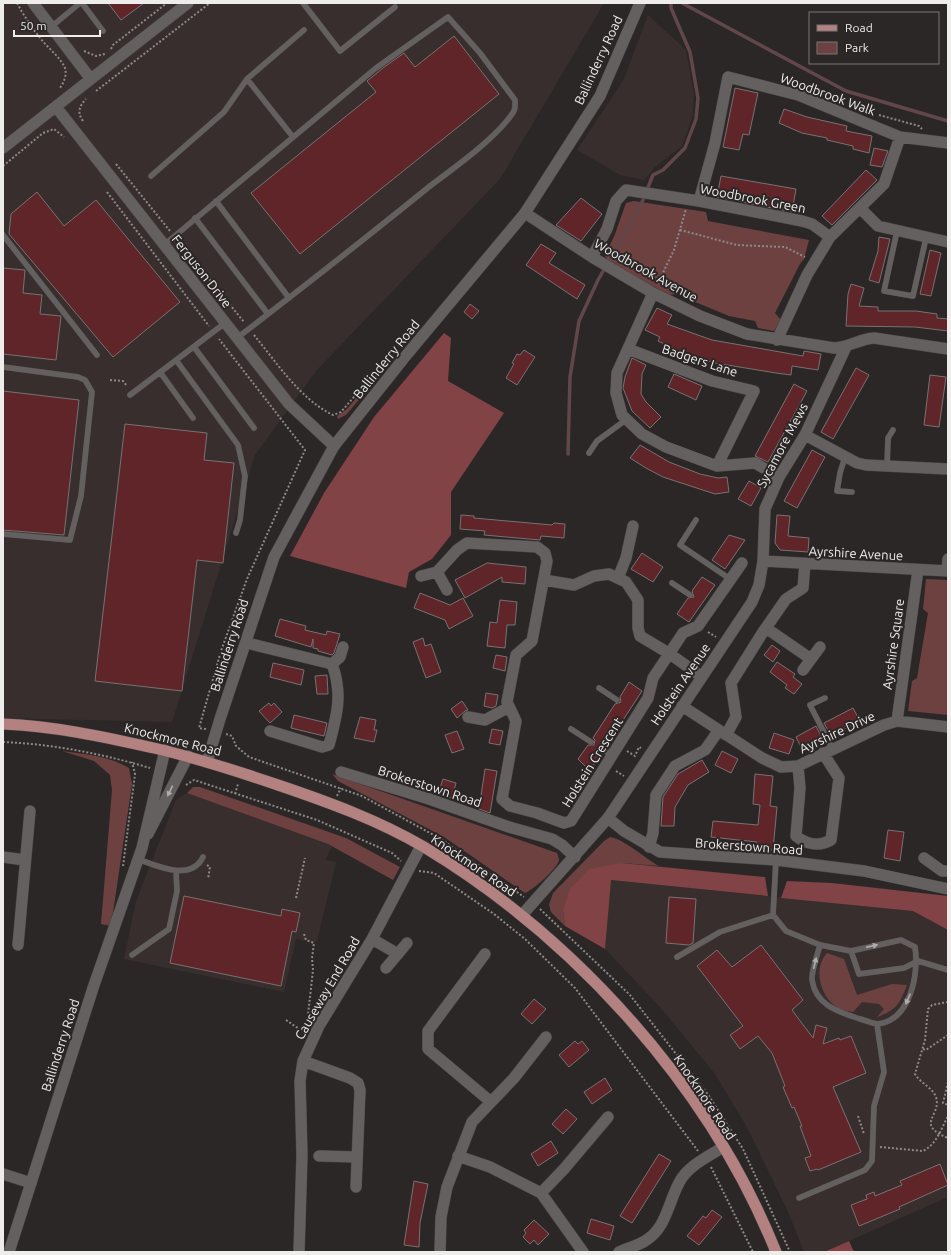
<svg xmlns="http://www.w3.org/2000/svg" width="951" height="1255" viewBox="0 0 951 1255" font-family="Ubuntu,sans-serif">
  <rect width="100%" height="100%" fill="#2b2727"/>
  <path fill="#392e2e" d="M3,3H604L500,179L316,371L255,455L172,722L3,718Z
    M648,15L686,50L694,94L693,115L682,146L655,167L644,180L620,175L577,150L624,79Z
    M187,793L328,844L332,847L325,860L336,862L317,941L313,943L296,939L284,992L124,959L136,901L176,800Z
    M610,880L913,911L948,930V1197L824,1252H804L789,1214L748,1129L715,1074L660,1007L605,949Z"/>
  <path fill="#6e4141" d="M634,201L706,212L708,221L809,240L804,259L800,264L775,313L781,320L774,331L758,328L755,321L729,316L676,294L669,295L609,262L605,256L615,234L626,203Z
    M382,367L386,368L346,415L338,419L337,416L347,409Z
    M926,579L948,580V715L908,711L912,681L917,678L928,613L923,609Z
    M62,751C85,754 109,756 129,768L132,784L111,926L101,924L112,790L110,775L94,761Z
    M332,774L557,853C558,856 559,858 559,860C558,868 533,890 525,893L444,837L338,781Z
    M193,787H200L346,838L400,867L393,880L328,844L187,793Z
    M610,837C626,840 644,858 659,866L622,863L563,911L565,926L551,912L549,905L553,893L604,841Z
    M827,953L844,959L857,995L892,984L907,985C900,1003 897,1010 877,1017L884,1009L879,1004L862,1002L853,1012C848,1011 840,1010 835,1006C820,995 813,968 827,953Z"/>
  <path fill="#814345" d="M444,333L451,338L448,381L504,413L451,492V535L432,559L409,572L406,588L290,556L324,493L374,417Z
    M622,863L765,877L768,896L611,880L605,949L565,926L563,911L570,889L589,869Z
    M787,881L832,883L948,896V930L913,911L781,898Z
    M849,1241L854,1252H824Z"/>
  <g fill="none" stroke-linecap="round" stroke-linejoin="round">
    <path stroke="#614749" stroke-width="3.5" d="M682,3L846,91L948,121
      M568,454L570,377L579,321L598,280L640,207L653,175L663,170L685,148L696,119L698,98L690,52L671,8V3"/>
  </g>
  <path fill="#5f2528" stroke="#777272" d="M108,3H144L121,20Z
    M454,36L499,94L300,254L251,193L376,92L367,81L383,68L404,53L415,67Z
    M735,88L758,93L749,135L743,134L739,150L723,147Z
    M784,109L807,117L847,126L846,131L872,136L869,153L853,149V146L827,140V138L802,133L779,123Z
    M874,148L888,151L882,167L870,165Z
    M866,170L877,180L832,225L822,216Z
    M721,176L796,189L792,212L717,197Z
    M37,192L64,226L96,200L180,302L113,357L9,234L11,214Z
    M581,198L602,214L581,241L556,225Z
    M879,237L890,239L879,283L869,280L878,251Z
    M541,244L556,253L549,263L585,285L577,299L526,265Z
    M930,250L941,253L931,296L920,294Z
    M3,268L25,270L23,293L42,295L40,314L61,316L56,360L3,354Z
    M851,284L864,288L859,306L878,307V311H916L937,314V318L948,319V331L915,327L846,326L848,294Z
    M470,304L479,311L472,319L464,312Z
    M657,308L672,315L667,324L712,340L803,356L804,351L821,354L818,370L792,366L791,375L776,373L715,363L672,350L673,348L658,341L660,337L645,330Z
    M524,350L535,357L517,385L506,378L514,364L512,363L517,354L520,355Z
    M632,358L646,365L642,374L641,394L646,402L661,417L650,428L632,411L623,388L625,377Z
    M856,368L869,375L833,439L821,432Z
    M674,374L702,386L696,400L668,387Z
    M930,375L946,377L939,427L924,425Z
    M794,384L807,391L768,462L755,456Z
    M3,391L79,400L64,535L3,530Z
    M125,424L207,433L204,460L234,463L223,563L197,560L182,691L95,681Z
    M640,445L669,462L700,474L718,478L727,477L729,492L715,494L663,477L646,468L630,458Z
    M812,450L825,457L797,508L784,501Z
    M749,481L761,488L751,506L738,499Z
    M461,515L474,516V518L552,525L554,523L565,524L564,538L541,536L540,540L484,535L485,531L460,529Z
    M777,515L790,516L788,536L809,538L808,552L780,550L775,543Z
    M729,535L745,540L725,569L712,560Z
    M642,553L663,567L653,582L631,569Z
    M487,563L526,567L525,584L502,582V577L465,598L455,580Z
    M702,577L715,585L689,622L677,614L688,598L694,597L692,591Z
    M420,593L450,605L463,598L473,616L449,629L445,620L414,608Z
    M500,600L517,602L515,625H507L505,648L487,646L490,622L497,623Z
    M280,619L306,626L305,630L326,635L327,631L340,634L334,653L332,655L318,651V649L313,648V639L311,647L275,636Z
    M423,638L425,646L431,644L441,672L426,678L413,642Z
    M772,645L780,651L773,662L764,655Z
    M496,655L507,657L505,671L493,668Z
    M777,662L795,674L793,677L802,684L794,694L785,688L787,685L770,672Z
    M273,663L304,670L301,685L270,677Z
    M327,675L328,694H317L315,676Z
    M629,682L642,691L606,746L600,748L601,753L590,771L578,759L588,745H594L595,740L593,738L615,704L621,702L620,697Z
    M486,693L498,695L496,706L492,708L484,706Z
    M462,701L468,710L465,711L457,718L451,709Z
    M269,703L271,706L274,703L282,712L270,723L259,711Z
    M853,708L860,721L831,736L824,723Z
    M294,715L327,723L324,736L291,728Z
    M360,717L376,720L374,730H377L374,742L354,738Z
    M816,726L823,740L803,751L796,737Z
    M492,729L503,731L500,745L489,743Z
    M457,731L464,749L452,753L445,735Z
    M774,733L794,740L789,754L769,748Z
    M722,751L738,759L731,773L715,765Z
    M702,760L709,772L688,785L675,807L674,826H661L663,797L678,774Z
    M485,769L497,771L490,813L479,809Z
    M755,774L773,776L770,806L777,807L773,850L756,849L757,842L711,837L713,821L758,825L760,805L753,804Z
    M443,779L456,783L452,798L438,794Z
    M888,830L904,832L900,861L884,858Z
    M184,896L281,916L282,909L300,913L296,932L292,931L281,986L170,963Z
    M669,897L696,899L693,943L689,945L666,943Z
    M761,945L803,1000L792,1010L813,1038L816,1025L827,1028L823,1044L839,1038L840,1040L851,1036L866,1073L833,1087L861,1152L818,1170L817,1169L810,1171L805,1158L811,1156L800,1126H802L794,1107L792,1108L783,1087L785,1086L772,1053L758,1036L740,1049L730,1035L743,1026L697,966L717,950L732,967Z
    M534,999L546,1009L532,1024L521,1014Z
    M575,1041L578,1044L582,1041L589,1050L569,1067L559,1055Z
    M605,1078L612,1090L592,1104L584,1092Z
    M566,1109L577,1119L563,1134L552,1124Z
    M551,1141L558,1153L538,1166L531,1154Z
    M659,1154L671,1161L632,1223L620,1216Z
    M940,1164L948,1185L899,1207L900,1209L859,1226L851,1205L867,1199L866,1195L874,1192L875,1196L902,1185L900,1181Z
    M414,1181L428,1184L420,1223L419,1247L404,1245Z
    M712,1210L722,1217L699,1245L687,1236L703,1216L706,1218Z
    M591,1219L614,1226L610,1240L587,1233Z
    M534,1220L549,1234L538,1245L534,1240L530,1244L523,1237L526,1233L524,1230Z"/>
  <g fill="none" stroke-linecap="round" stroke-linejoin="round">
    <g stroke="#494545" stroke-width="6">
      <path id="service" d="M82,3L103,31
        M303,3L340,51L395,7
        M51,27L80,3
        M247,79L293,137
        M151,176L224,112L247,79L304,30
        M216,201L289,298
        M195,218L268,314
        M897,231L884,291L913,296L926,238
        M3,235L97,355
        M164,245L376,68L448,17L480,53L515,100C515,105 516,110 512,114C496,138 454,168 430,186C366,238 302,288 237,338
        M194,347L254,428
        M176,360L238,445L245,476L240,520L236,533
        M3,367L78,377L85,380L92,392L81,496L70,540L3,534
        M160,372L193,418
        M130,395L225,323
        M589,453L597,441L627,419
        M845,457L840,473L837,491L852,492
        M887,467L888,438L893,430
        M696,520L680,545L730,579
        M672,583L690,595
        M599,688L617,700
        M825,698L810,705L832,748
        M571,729L591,742
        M604,750L611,755
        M138,859C157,866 191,882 203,857
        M776,860L773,915L786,931L820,945L851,951L901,940L915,947C919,973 911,1020 878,1024C873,1024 865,1020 860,1019C839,1012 816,1006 812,980C811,972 818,953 820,945
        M851,951L859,974L904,968L918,961L948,970
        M132,955L169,929L177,891L176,871
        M677,957L720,932L773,915
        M799,1198L865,1170L872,1161L874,1106L884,1072L877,1024"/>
    </g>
    <g stroke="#494545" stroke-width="12">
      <path id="minor" d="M33,3L90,78
        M56,107L289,404L334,446
        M3,148L188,3
        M699,201L715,143L728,77L798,95L900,137L948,143
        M860,208L878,226L948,242
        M525,213L592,257L653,293L700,316L747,334L834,348C849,347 860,339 874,338L948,349
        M592,257L607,229L616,201L626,190L699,201L802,221L812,224L830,237
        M653,293L617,373L616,393L622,415L642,434L666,447L717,466L755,463L779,477
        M777,340L807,275L830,237L884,184L900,137
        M628,349L712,381L754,391L717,466
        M805,435L857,463L866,465L948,469
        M763,561L948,571
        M947,571L948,559
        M437,572L447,590
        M421,576L437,572L457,550L467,543L537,547L545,553L547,561L532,641L516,655L507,702L516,721L502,799L510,806L537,813L564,823L571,821L648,698L653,678L683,633L698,626L742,563
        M618,578L626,558L633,526
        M544,580L574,585L594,576L609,574L626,582L638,600V628L640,636L670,654L702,677
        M766,628L811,659
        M247,643L332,664C343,694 337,715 329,745L322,747L270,731
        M332,664L340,657L343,647
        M803,670L820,647
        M682,706L762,758L781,767L798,766L884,725L897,721L948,727
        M468,717L485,720L509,707
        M897,721L918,570
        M726,735L736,717L731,683L763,632L786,599L803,588L805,564
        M798,766L800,788L796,836C806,844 819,847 831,840L839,778L823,753
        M341,772L429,799L509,827L552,839L562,845L575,857
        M608,818L752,602L759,585L763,561L765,509L779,477L805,435L846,347
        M649,847L653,833L656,795L675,766L705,750L719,730
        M3,857L25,860
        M924,858L942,871H948
        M372,939L398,954
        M18,945L30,811
        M485,954L428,1031V1049L491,1102
        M386,968L407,943
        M303,1061L350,1078L358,1083L360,1090L356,1187
        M319,1156L357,1157
        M458,1156L490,1167L541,1193L583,1252
        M3,1174L31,1183
        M541,1193L564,1169L608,1117
        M299,1252L302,1155L300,1081L303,1061L319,1026L372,939L421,846
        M440,1252L441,1217L447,1187L472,1122L514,1078L546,1037
        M619,1252C627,1248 637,1246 645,1241C667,1228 668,1202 680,1181C689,1165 708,1157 723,1147"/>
    </g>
    <g stroke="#494545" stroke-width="12">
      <path id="tertiary" d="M522,915L608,818L624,831L660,852L776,860L864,871L948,889"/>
    </g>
    <g stroke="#494545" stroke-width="12">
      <path id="secondary" d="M207,762L220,719L274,557L334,446L404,358L525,213L600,96L640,3
        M148,834L188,756
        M9,1252L93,988L142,848L165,750"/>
    </g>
    <g stroke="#494545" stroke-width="12">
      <path id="primary" d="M3,724C55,726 104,737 154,748C197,758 237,771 278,785C328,802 378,820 424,847C575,938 710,1087 776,1252"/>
    </g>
    <path stroke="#8d8989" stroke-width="2" stroke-dasharray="2 2" stroke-linecap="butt" d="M17,3C24,16 32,28 41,39C49,49 60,57 65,68C67,75 64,82 60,88
      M111,49L113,45L167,3
      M84,51L96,56L105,54
      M96,91L210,3
      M879,115L919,126L922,129
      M83,121C77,113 79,106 86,99
      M116,164L170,231
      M3,166L43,133L54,129L64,137
      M107,192L209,326
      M680,230L737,245L785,247L805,257
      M179,242L244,322
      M658,283L674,250L686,209
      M254,335C277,363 300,399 333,415L341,412L389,356L393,354
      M110,380L123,381L127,386
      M708,632L716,637
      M206,729L199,728L221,651L247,579L305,450L219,339
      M226,734L232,736L236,746L249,757L362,796L441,839L524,897
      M3,742C53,744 103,754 150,768
      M627,751L635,756L639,747L641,748
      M616,771L624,776
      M186,785L194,780L317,820L392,853L401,861
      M235,794L238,784
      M337,796L341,788
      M207,865L210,867L208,879
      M123,866L134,782L135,774L132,762
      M419,871L434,873L494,914L525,939L575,988L698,1151
      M296,898L305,858
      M540,909L630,995L709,1096L743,1149L790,1252
      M304,934L306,940L314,943L312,958L313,970L308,1015L311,1018
      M948,1002L932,1005L928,1009L925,1040L915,1074C920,1083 932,1087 936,1097C942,1116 914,1124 948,1138
      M286,1020L305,1033
      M923,1049L926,1050L948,1035
      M948,1082L943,1103L948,1105
      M858,1116L864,1134
      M880,1147L923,1151C937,1144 941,1129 948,1116
      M711,1167L753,1252"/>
    <use href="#service" stroke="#656060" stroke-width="5.5"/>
    <use href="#minor" stroke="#656060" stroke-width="11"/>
    <use href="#tertiary" stroke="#656060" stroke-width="11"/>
    <use href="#secondary" stroke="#656060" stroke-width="11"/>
    <use href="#primary" stroke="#b48181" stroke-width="11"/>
  </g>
  <defs><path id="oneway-solid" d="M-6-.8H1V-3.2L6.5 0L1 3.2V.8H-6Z"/></defs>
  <g fill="#b1adad">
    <use href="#oneway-solid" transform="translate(170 791) rotate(116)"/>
    <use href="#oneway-solid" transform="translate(872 946) rotate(-13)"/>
    <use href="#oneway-solid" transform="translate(815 963) rotate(-77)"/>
    <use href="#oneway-solid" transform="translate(908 999) rotate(114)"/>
  </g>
  <g text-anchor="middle" stroke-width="4" stroke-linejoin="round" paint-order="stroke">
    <g font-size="13" fill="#efecec" stroke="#2b2727">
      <text transform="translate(598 60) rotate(-65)" y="5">Ballinderry Road</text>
      <text transform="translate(828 94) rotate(20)" y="5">Woodbrook Walk</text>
      <text transform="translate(753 198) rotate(11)" y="5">Woodbrook Green</text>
      <text transform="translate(646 270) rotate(29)" y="5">Woodbrook Avenue</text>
      <text transform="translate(202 271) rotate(52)" y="5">Ferguson Drive</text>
      <text transform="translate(386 359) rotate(-51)" y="5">Ballinderry Road</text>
      <text transform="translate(700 360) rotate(18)" y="5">Badgers Lane</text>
      <text transform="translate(782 445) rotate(-62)" y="5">Sycamore Mews</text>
      <text transform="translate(856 553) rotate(3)" y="5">Ayrshire Avenue</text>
      <text transform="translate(893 644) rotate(-82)" y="5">Ayrshire Square</text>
      <text transform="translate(229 645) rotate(-72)" y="5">Ballinderry Road</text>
      <text transform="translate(680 684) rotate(-56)" y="5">Holstein Avenue</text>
      <text transform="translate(837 732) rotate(-25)" y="5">Ayrshire Drive</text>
      <text transform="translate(173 739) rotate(14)" y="5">Knockmore Road</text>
      <text transform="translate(592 762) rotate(-58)" y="5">Holstein Crescent</text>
      <text transform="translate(430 786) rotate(18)" y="5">Brokerstown Road</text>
      <text transform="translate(749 846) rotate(4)" y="5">Brokerstown Road</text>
      <text transform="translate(474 865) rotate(34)" y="5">Knockmore Road</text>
      <text transform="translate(327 988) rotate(-60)" y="5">Causeway End Road</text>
      <text transform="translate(60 1045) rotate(-72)" y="5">Ballinderry Road</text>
      <text transform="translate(705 1097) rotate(56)" y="5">Knockmore Road</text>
    </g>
  </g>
  <rect width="951" height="1255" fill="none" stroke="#efecec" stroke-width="8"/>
  <rect x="809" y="12" width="130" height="52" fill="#2b2727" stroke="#797676"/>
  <rect x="817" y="25" width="20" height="6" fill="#b48181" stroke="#797676"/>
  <text x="845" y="32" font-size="12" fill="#efecec">Road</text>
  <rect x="817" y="42" width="20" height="12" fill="#6e4141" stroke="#797676"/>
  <text x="845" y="52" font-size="12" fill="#efecec">Park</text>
  <path d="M14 30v6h86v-6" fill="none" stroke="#efecec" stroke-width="2"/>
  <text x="20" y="30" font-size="12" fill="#efecec" stroke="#2b2727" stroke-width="3" paint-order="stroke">50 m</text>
</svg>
